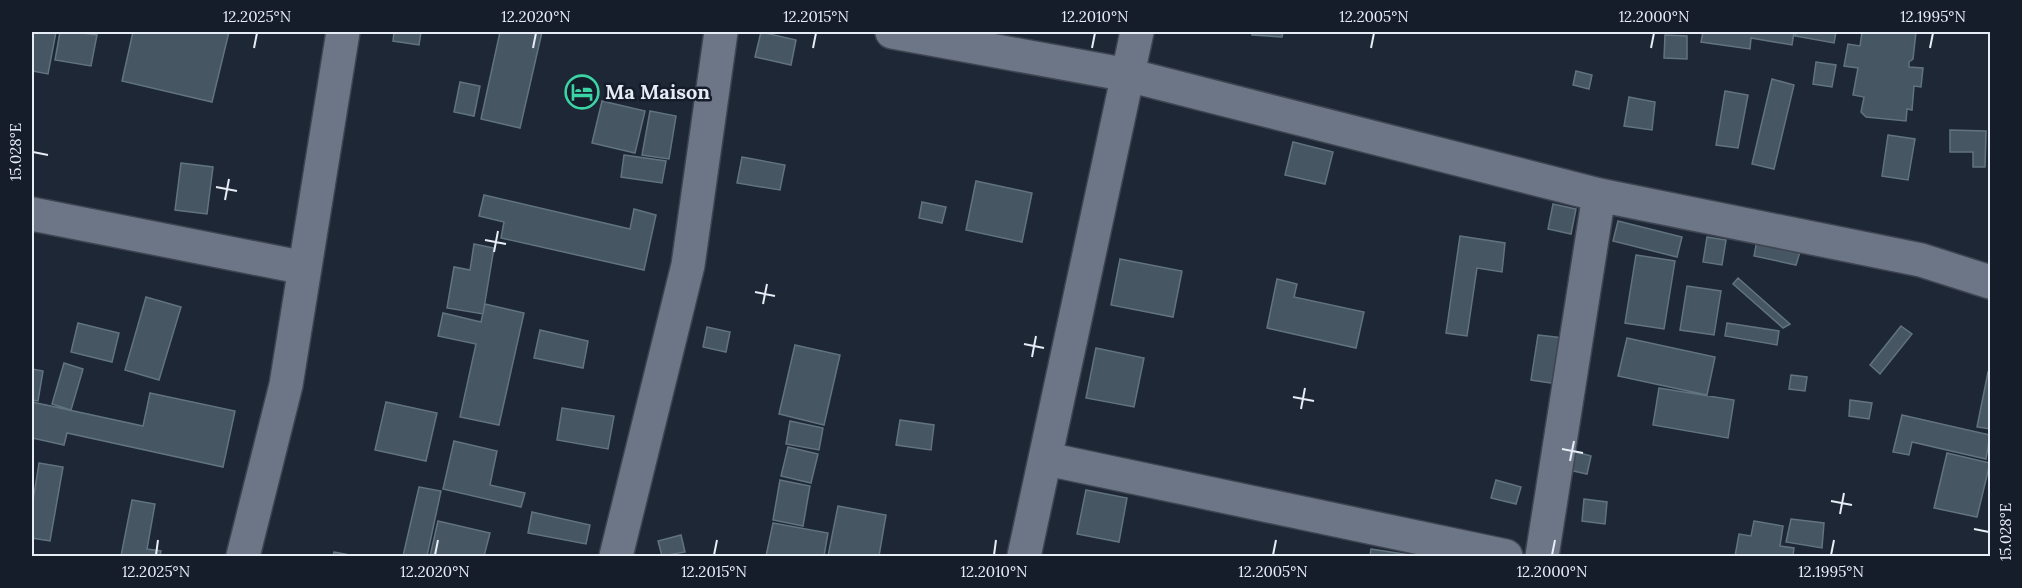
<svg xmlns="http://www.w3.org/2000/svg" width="2022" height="588" viewBox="0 0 2022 588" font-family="Lora,serif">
  <rect width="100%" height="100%" fill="#1e2735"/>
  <path fill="#465662" stroke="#627380" stroke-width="1.5" d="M32,32H56L48,74L32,71Z
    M60,32H76L97,35L91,66L55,60Z
    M133,32H229L212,102L122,81Z
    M394,32H421L419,45L393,41Z
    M500,32H542L520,128L481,119Z
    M761,32L796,40L791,65L755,57Z
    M1252,32H1283L1282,37L1252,35Z
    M1703,32H1794L1792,45L1751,38L1750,49L1701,42Z
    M1796,32H1836L1834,43L1795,36Z
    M1862,32H1916L1913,59L1909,62V67L1923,68L1921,87L1914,86L1912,110L1907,109L1906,121L1866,117L1861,112L1864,97L1853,95L1858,68L1844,66L1848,44L1860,46Z
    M1665,35L1687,36V59L1664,58Z
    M1816,62L1836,65L1832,87L1813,84Z
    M1576,71L1592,75L1589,89L1573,85Z
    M1772,79L1794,85L1774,169L1752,164Z
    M460,82L480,86L474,116L454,112Z
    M1725,91L1748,95L1738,148L1716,145Z
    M1629,97L1655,102L1652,130L1624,126Z
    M602,101L645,111L635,153L592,143Z
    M650,111L676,116L669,159L642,155Z
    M1950,130L1986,131L1985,167H1973V152H1950Z
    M1888,135L1915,139L1908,180L1882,176Z
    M1293,142L1333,152L1325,184L1285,175Z
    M624,155L666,161L662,183L621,177Z
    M742,157L785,165L780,190L737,183Z
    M181,163L213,167L207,214L175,210Z
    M976,181L1032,193L1022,242L966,230Z
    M484,195L630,229L634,209L656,215L644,270L501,238L504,222L479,216Z
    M922,202L946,207L942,223L919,218Z
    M1553,204L1576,209L1571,234L1548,229Z
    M1618,221L1682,237L1677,257L1613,241Z
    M1758,235L1802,245L1796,265L1754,256Z
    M1460,236L1505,243L1502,272L1477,268L1467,336L1446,333Z
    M1707,237L1726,240L1722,265L1703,262Z
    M474,244L494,248L483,314L447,308L454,267L470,270Z
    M1636,255L1675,261L1664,329L1625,323Z
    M1120,259L1182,271L1173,317L1111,305Z
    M1738,278L1790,324L1783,328L1733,284Z
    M1277,279L1297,284L1294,297L1364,312L1356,348L1267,328Z
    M1687,286L1721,291L1714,335L1680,330Z
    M146,297L181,307L159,380L125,370Z
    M485,304L524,313L499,425L460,417L476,344L438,336L443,313L481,322Z
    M78,323L119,333L112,362L71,352Z
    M1727,323L1779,331L1777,345L1725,336Z
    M1901,326L1912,334L1880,374L1870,365Z
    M707,327L730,332L726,352L703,347Z
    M540,330L588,341L583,368L534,358Z
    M1538,335L1564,338L1557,384L1531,380Z
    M1627,338L1715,357L1707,395L1618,376Z
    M795,345L840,355L824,425L779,414Z
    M1096,348L1144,358L1134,407L1086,398Z
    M64,363L83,369L71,410L52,404Z
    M32,369L43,371L38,401L32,400Z
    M1988,372L1990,373V429L1977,427Z
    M1791,375L1807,377L1805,391L1789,389Z
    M1659,388L1734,400L1728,438L1653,425Z
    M150,393L235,411L223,467L67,433L64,445L32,438V402L143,426Z
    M1850,400L1872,403L1869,419L1849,416Z
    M386,402L437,413L426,461L375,450Z
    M562,408L614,416L608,449L557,440Z
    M1902,415L1990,435L1986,459L1912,442L1909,455L1893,452Z
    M900,420L934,425L931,450L896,445Z
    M790,421L823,428L819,450L786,444Z
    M454,441L497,451L490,485L525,493L521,507L443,489Z
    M788,447L818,454L811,483L781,476Z
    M1569,450L1591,456L1587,474L1564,469Z
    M1947,453L1990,463L1977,517L1934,508Z
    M39,463L63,467L50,541L32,538V507Z
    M780,480L810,486L803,526L773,520Z
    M1496,480L1521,487L1516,504L1491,498Z
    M419,487L441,491L427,556H403Z
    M1086,490L1127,498L1119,542L1077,534Z
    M1584,499L1607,502L1605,524L1582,521Z
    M132,500L155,504L147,549L161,551L160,556H121Z
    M838,506L886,515L879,556H828Z
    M532,512L590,525L586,544L528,533Z
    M1791,519L1824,523L1822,548L1786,542Z
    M438,521L490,533L484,556H430Z
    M1754,521L1783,526L1780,546L1794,548L1793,556H1735L1739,534L1751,536Z
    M773,523L828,533L824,556H766Z
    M681,535L685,552L662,556L658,541Z
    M1371,549L1417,556H1370Z
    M334,552L355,556H333Z"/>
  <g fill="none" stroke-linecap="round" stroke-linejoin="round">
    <g stroke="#3e4450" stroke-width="36">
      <path id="minor" d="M892,32L1128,75L1599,195L1921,260L1990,282
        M32,214L305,268
        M1047,459L1506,556
        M243,556L286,385L343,32
        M616,556L688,265L721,32
        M1024,556L1137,32
        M1542,556L1599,195"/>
    </g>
    <use href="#minor" stroke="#6c7687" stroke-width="33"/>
  </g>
  <path fill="none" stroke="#e7edf6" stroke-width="2" d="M254,48L257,33M533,48L536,33M813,48L816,33M1092,48L1095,33M1371,48L1374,33M1651,48L1654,33M1930,48L1933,33M33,152L48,155M216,187L237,191M225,200L229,179M485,240L506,244M494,252L498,231M755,292L775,296M763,304L767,284M1024,344L1044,348M1032,357L1036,336M1293,397L1314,401M1301,409L1305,388M1562,449L1583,453M1570,461L1574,441M1831,501L1852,505M1840,514L1844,493M1974,529L1989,532M156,555L158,540M435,555L438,540M714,555L717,540M994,555L996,540M1273,555L1276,540M1552,555L1555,540M1831,555L1834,540"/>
  <defs>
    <g id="hotel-ring" transform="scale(1.725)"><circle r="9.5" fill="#151d2b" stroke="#3bd4a4" stroke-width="1.5"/><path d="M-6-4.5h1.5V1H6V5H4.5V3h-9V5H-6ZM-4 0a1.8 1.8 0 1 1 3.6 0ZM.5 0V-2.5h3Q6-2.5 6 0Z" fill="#3bd4a4"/></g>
  </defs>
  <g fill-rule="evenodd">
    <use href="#hotel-ring" x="582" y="92"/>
  </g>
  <g text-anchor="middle" stroke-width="5" stroke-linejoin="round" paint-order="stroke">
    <g font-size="20" font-weight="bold" fill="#e7edf6" stroke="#151d2b" text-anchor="start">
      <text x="605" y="99">Ma Maison</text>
    </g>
  </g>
  <rect width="2022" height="588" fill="none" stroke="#151d2b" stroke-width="66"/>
  <rect x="33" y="33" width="1956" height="522" fill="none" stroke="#e7edf6" stroke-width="2"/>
  <g font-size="15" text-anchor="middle" fill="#e7edf6">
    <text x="257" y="22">12.2025°N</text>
    <text x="536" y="22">12.2020°N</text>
    <text x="816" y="22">12.2015°N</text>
    <text x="1095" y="22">12.2010°N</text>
    <text x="1374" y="22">12.2005°N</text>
    <text x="1654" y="22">12.2000°N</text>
    <text x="1933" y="22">12.1995°N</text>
    <text transform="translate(16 152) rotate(-90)" y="5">15.028°E</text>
    <text transform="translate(2006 532) rotate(-90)" y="5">15.028°E</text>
    <text x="156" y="577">12.2025°N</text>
    <text x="435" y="577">12.2020°N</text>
    <text x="714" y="577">12.2015°N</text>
    <text x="994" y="577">12.2010°N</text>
    <text x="1273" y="577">12.2005°N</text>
    <text x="1552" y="577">12.2000°N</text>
    <text x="1831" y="577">12.1995°N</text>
  </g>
</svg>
